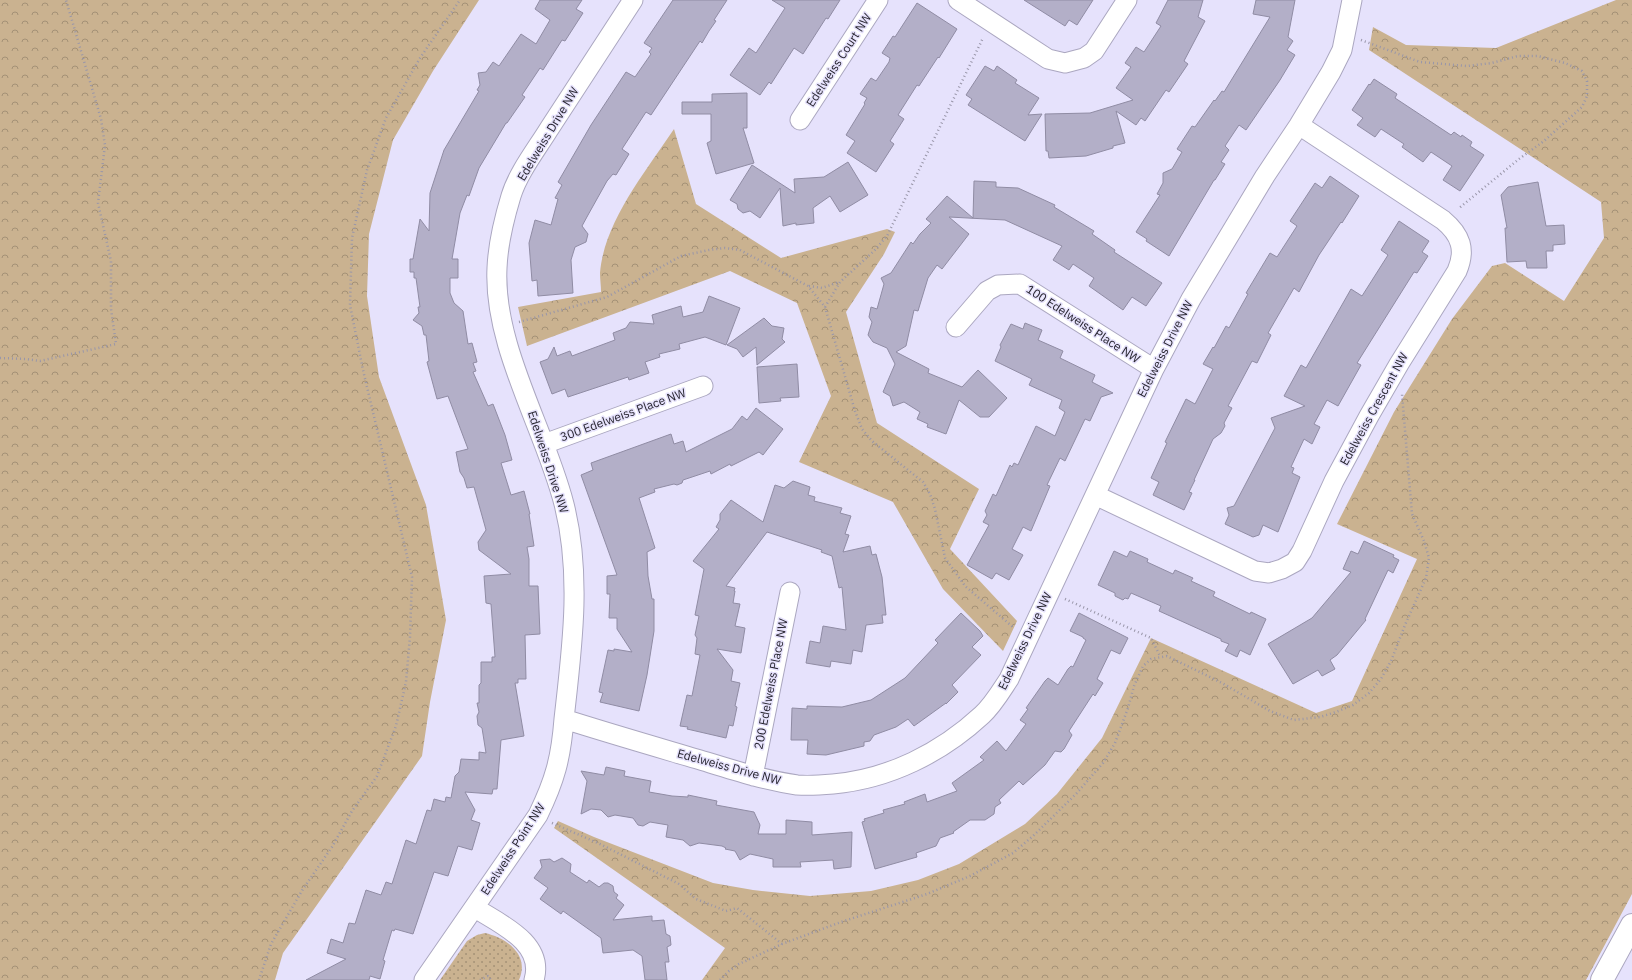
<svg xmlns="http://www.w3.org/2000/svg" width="1632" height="980" viewBox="0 0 1632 980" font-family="'IBM Plex Sans',sans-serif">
  <defs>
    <pattern id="grass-dots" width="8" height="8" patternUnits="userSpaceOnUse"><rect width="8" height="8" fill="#cab290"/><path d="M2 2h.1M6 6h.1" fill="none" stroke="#a49176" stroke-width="1.8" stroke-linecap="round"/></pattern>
    <pattern id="park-crowns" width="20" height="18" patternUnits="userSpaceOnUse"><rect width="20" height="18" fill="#cab290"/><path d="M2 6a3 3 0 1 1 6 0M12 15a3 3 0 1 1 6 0" fill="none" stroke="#a49176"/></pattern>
  </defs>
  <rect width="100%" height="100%" fill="#e6e2fc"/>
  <path fill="url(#grass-dots)" d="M485,933C507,938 530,955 519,980H440L467,941L477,935Z"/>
  <path fill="url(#park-crowns)" d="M0,0H479L433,71L393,140L369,234L367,296L379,377L426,505L446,620L430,702L422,756L283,953L275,980H0Z
    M1616,0H1632V894L1586,980H702L725,948L554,828L558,821L594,837L713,883L753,890L810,896L871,891L918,880L959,864L1025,824L1057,794L1102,738L1151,638L1316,713L1352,701L1417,559L1337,524L1394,412L1452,319L1492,266L1505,263L1564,301L1604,238L1601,202L1369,50L1373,27L1406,45L1496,48Z
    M674,129L696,204L781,258L887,229L895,232L884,254L846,312L877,423L979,489L950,549L1017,621L1003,651L943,589L893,502L799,462L831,396L797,303L730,271L527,346L518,307L601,292C601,286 600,279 600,273C604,222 646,171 674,129Z"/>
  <path fill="#b3afc8" stroke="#908ca4" d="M540,0H582L576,9L583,13L565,41L562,40L543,70L540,68L522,95L525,97L507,123H506L479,168L469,196L467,195L460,213L452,259H458V278H450V293L454,303L463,311L468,344L472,343L477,362L473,363L476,371L473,372L488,406L493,404L505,435L512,460L501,463L511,495L524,491L530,514H529L534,546L527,547L529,559V586H538L540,634L525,635L526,679H518V683H515L524,736L501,740L497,789H493L492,794L465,792L475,810L471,820L480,823L472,850L458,846L448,876L434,872L413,934L395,929L394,931L392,930L383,960L385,961L380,979L370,976L369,980H306L346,959L327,953L331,939L343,943L349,923L355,924L366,890L381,895L386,882L392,884L406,840L416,844L427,810L431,811L434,799L445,802L446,797L451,798L455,776L459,772L461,759L479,760V752L486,753L482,728L478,725L477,716L479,712L477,703H479V685L481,683V662H492V657H495L491,604L486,603L484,576L511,574L479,550L478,542L486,530L474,487L467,488L464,478L460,472L456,452L468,449L448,396L437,399L427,362L429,361L426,335H424L422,326L413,320L419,313L418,307H420L416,278H414V272H410V259H413L420,219L429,231L430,193L444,150L479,91L477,90L480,85L478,73L486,72L493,62L499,66L521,34L536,44L550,20L535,9Z
    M673,0H727L714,20L716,21L709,31L702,43L700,41L651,115L646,112L622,149L629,154L616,175L613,174L607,181L588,215L582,226L588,234L586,242L575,247L571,260L573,293L538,296L537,280L532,281L529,243L535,220L551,225L558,199L555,198L562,185L558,182L591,125L626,72L635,77L651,54L649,52L652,48L644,43Z
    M772,0H840L828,19L826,18L803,54L794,48L771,84L769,82L760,95L730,75L749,48L756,53L785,8Z
    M1024,0H1093L1077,25L1069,20L1065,26Z
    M1168,0H1203L1198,17L1205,21L1184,61L1188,64L1169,92L1166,90L1145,121L1141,118L1136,125L1116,111L1125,143L1113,146V148L1086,156L1049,158L1048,151H1046L1045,114L1090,113L1133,100L1116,88L1131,67L1125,63L1136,47L1144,52L1161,26L1156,23Z
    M1256,0H1295L1288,37L1293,41L1287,50L1295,55L1280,80L1246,130L1239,125L1225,146L1229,150L1221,162L1225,164L1215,180H1214L1169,256L1146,241L1147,239L1136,232L1160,195L1157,194L1163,183V173L1172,169L1182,152L1177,149L1192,126L1195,127L1214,100L1215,101L1222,91L1224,92L1270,17L1253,14Z
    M917,3L957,29L939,58L938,57L919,86L917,85L898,115L904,119L890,141L894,144L876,172L847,153L855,141L846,135L865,104L864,103L867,98L860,94L871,78L876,81L889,62L890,58L882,53L893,36L895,37Z
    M985,66L994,71L997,66L1017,80L1015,83L1039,98L1028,115L1042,114L1025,141L968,105L972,99L966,95Z
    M1374,79L1397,94L1395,98L1451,135L1454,132L1461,137L1462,135L1472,142L1470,146L1484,155L1460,191L1443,180L1452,166L1431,152L1423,162L1402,147L1404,144L1381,129L1375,137L1357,125L1363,118L1352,110L1369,84L1370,85Z
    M747,93V128H743L754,163L716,174L707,143L711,141V114H682V102H712V94Z
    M848,162L868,195L840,212L830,196L813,208L814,223L796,225V223L783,226L780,188L760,218L750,211L743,213L738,209L737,204L730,200L752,165L795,193L794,179L824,177Z
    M1330,176L1359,196L1342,223L1341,222L1319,255L1299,292L1294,288L1268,333L1271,335L1257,363L1252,361L1228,406L1232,408L1224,423L1225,426L1221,433L1213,439L1194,480H1195L1189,492L1192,493L1184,510L1153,495L1159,482L1151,478L1167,443L1165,442L1186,399L1195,404L1213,369L1203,364L1213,347L1214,348L1226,326L1229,328L1248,294L1246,293L1270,253L1277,257L1297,226L1290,221L1315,183L1322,188Z
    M974,181L996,182V187L1018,188L1055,205L1054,207L1094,231L1092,234L1115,250L1114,252L1162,283L1146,306L1132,297L1123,310L1089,286L1094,278L1073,264L1069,270L1053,260L1062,246L1005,220L949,217L969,234L942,269L937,265L928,278L918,311L914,310L906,346L896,352L929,369L928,373L962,387L978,370L1007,398L989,417H980L959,400L946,434L927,427L928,424L917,419L920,412L904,402L893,406L890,396L883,392L895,364L887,348L873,342L868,335L872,322L869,317L871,307L877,309L884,284L881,278L891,273L911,242L913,244L920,234L931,223L926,219L947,196L973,218Z
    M1538,182L1546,226L1564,225L1565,244L1553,245V251H1546L1547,268H1527L1526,261L1507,262L1505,228H1507L1501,195L1508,187Z
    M1399,221L1429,241L1422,252L1428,256L1417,273L1414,272L1357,363L1361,365L1338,406L1327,400L1314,424L1320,427L1312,444L1304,439L1291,467L1294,468L1292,473L1300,477L1278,532L1263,525L1259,535L1253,537L1225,524L1229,515L1227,508L1234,506L1275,428L1271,418L1305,406L1284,396L1301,365L1306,368L1351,289L1362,296L1388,255L1381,250Z
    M709,296L740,308L726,345L705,337L679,344L680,349L659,354L660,357L645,362L649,373L629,380L628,377L568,397L565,389L552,394L540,362L548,359L554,347L557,356L570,351L572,356L615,340L613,333L626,328L630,322L654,324L652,315L681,306L683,317L703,312Z
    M764,318L772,326L784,328L782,339L785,342L757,365L756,347L743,357L737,349L727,345Z
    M1025,323L1042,330L1038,340L1063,351L1060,358L1095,375L1092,382L1113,393L1101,397L1090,421L1085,419L1065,461L1060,458L1047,485L1050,486L1031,531L1023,527L1012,549L1023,555L1009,580L996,573L992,579L967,565L989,525L983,522L987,515L985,511L993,494L996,496L1010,465L1012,467L1014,463L1018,465L1036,426L1055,436L1065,412L1059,408L1062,400L1029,385L1032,379L995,361L1001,347L1000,345L1011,324L1023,329Z
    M797,364L799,397L780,398L781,401L759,403L757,367Z
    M756,408L783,429L763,455L759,452L731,466L730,464L711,474L710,471L683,480L682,483L677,485L674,484L654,489L655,492L639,498L655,548L647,552L648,576L652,599H654V631L647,675L639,711L600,702L603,693L599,692L608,650L614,651V649L632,652L617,629V618H609L610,594H607V576L617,575L581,475L593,470L591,463L671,434L674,444L683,441L686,452L732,429L742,416L747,420Z
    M793,481L810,487L808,495L815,497L814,501L842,508L840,513L851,516L845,534L849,535L843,552L870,546L872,555L876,554L882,577L886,615H882L883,623L866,625L862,652L853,650L851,664L831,661L830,667L806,663L810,641L820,643L823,626L846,630L842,587L839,588L832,556L821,552L822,550L767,532L726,586L735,588L734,591H735L733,603L740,604L735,626L745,628L741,653L717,649L733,670L731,681L740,683L735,706L737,707L733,726L729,725L726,738L687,729L688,727L680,726L687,695L692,696L700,655L695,654L697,638L695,635L699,616L695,615L704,569L693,561L719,529L716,527L720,520V514L731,500L763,522L775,485L784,488Z
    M1364,541L1394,555L1393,557L1399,560L1393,573L1388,570L1365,619L1366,620L1337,655L1330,660L1335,669L1322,676L1318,670L1293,684L1268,644L1312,618L1351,572L1343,569L1351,551L1358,554Z
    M1114,551L1127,557L1130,551L1148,559L1147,562L1173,574L1175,570L1193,578L1191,581L1215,592L1213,596L1250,614L1251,612L1266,619L1250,655L1240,650L1237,657L1225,651L1229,644L1221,641V639L1159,611L1161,606L1131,593L1128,599L1125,598L1123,600L1115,596V593L1098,585Z
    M961,613L980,631L983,636L972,647L981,655L952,685L958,692L946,704V703L914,726L908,719L896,727L874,735L870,741L864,742V746L826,755L807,754L808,740H791L792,708L807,709V706L842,707L871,700L905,678L938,643L935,640Z
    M1079,613L1128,638L1120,654L1111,650L1097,679L1103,683L1095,696L1093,694L1069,731L1072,735L1064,749L1061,752L1055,751L1045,765L1023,785L1019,781L999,800L1001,803L995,807L994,814L985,820H970L953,832L954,833L940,838L936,846L916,853L917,857L875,869L862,822L865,821L864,819L884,813L883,810L905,804L904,802L925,794L927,802L957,791L952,783L984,760L980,757L997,741L1006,751L1026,724L1020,720L1028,709L1026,708L1045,681L1048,678L1058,685L1068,669L1071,666L1073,667L1086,640L1083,638V637L1070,631Z
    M606,767L625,771L624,776L651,781L649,792L672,796L688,797V795L717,801L716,805L754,812L760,825L758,834H786V820L812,822V835L852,832L851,867L834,869L833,860L800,862L801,867H773V859L750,854L740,860L735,851L725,849L726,848L722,846L699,843L690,846L683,840L666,837L668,825L650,822L643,826L638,825L633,818L615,815L608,817L601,810L591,809L581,814L587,781L581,771L604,775Z
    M562,858L571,864L570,872L587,883L589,880L599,887L604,883H608L613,886L614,892L618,895L616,898L624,905L613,920L652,916V921L664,920L666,934L670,936L671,945L667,947L669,962H665L667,980H645L642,956L633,950L603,953L601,938L563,911L561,914L540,899L548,888L534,878L542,867L540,860L550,859L554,862Z"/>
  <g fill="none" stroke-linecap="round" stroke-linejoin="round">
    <g stroke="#aba7c0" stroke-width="21">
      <path id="street" d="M633,0C605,43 577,86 549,129C536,150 518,173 511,196C504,219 498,244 497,268C493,346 545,429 564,504C582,575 572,648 564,719C608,733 653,746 697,759C730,769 763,780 797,785C809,786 822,785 833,784C889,779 941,753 982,715C993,705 1001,691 1009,679L1154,369L1191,299L1265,176L1299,125L1331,72L1342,50L1352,0
        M958,0L1048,59L1065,63L1084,58L1094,51L1127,0
        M800,120L878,0
        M956,327L987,291L998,285L1020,284L1154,369
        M544,444L703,386
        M1095,495L1255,571L1269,573L1282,569L1295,562L1302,551L1334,481L1369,416L1399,364L1457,271C1466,250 1461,235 1443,220L1299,125
        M753,776L790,592
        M475,908C500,924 545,943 534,980
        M424,980L538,815C555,780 561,758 564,719"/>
    </g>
    <g stroke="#aba7c0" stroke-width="24">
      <path id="primary" d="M1602,980L1632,925"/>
    </g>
    <path stroke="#9996a9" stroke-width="2.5" stroke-dasharray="1 3" stroke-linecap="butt" d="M1361,40L1420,62L1467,66L1492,63L1518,56H1538L1565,63L1582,71L1587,81V96L1582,107L1544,141L1519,159L1458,209
      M809,286L822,288L839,282
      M825,307L840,282L874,251L887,236L983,38
      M519,322L607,297L681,256L709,250L725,248L740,250L808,286L825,307L855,411L862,429L872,441L923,482L930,494L935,509L945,558L965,586L1014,628
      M0,358L26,359L40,361L116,344L111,309V261L98,203L105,145L101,119L66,0
      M1065,599L1151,638L1160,656
      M552,823L600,844L679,884L696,899L726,911L737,908L782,944
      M259,980L271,944L303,889L332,847L352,811L377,776L396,726L406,682L410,637L412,577L363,370L350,305L352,238L367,170L386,118L420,58L460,0
      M480,980L488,976L491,980
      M720,980L729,971L739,964L782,944L841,922L927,894L970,876L1013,853L1033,836L1076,794L1103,763L1115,743L1128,708L1134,686L1143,666L1151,659L1167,656L1222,683L1270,711L1294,720L1320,717L1336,712L1353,705L1369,693L1381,679L1391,661L1405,625L1426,578L1429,558L1424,541L1412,514L1402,394"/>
    <use href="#street" stroke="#fff" stroke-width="19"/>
    <use href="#primary" stroke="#fff" stroke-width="22"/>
  </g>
  <g text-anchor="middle" stroke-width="3" stroke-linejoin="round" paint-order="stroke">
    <g font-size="12" fill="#27252f" stroke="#e6e2fc">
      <text transform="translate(839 60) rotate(-57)" y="4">Edelweiss Court NW</text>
      <text transform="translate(548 134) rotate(-59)" y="4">Edelweiss Drive NW</text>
      <text transform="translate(1083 324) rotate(33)" y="4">100 Edelweiss Place NW</text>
      <text transform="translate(1165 349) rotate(-63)" y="4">Edelweiss Drive NW</text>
      <text transform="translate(1374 409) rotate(-61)" y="4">Edelweiss Crescent NW</text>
      <text transform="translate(623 415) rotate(-20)" y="4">300 Edelweiss Place NW</text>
      <text transform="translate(548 462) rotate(72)" y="4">Edelweiss Drive NW</text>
      <text transform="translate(1025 641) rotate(-64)" y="4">Edelweiss Drive NW</text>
      <text transform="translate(771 684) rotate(-79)" y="4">200 Edelweiss Place NW</text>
      <text transform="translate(729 767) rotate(15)" y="4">Edelweiss Drive NW</text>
      <text transform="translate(513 849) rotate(-57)" y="4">Edelweiss Point NW</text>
    </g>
  </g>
</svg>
